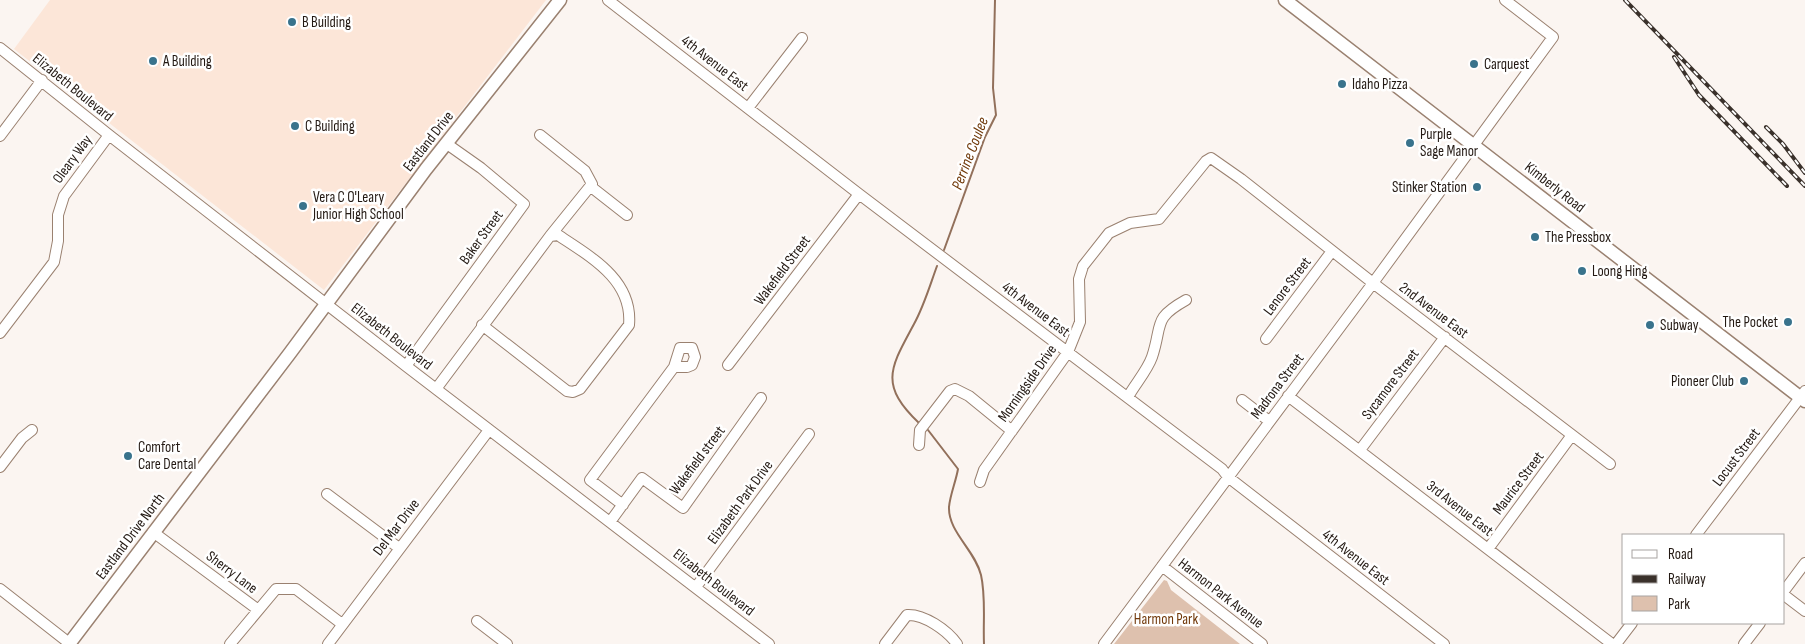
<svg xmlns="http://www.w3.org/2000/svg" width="1805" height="644" viewBox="0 0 1805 644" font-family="'Sofia Sans Condensed',sans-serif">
  <rect width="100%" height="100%" fill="#fbf5f1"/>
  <path fill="#fce6d8" d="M50,0H546L324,290L14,49Z"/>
  <path fill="#dec1ae" d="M1164,580L1167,581L1171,590L1240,644H1114Z"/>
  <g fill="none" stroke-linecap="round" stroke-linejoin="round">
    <path stroke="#92705b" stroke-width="2" d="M944,250L985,137L996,115L993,88L995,0
      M919,423C878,384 891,367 914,324C924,306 930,285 937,266
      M928,430L958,469C956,481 950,495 949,507C948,532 975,550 981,575C986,597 983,621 984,644"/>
    <g stroke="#9a8170" stroke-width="12">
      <path id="minor" d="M608,0L859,194L1222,469L1228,477L1444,644
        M0,48L109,135L406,366L769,644
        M748,108L802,38
        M540,135L585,171L592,184L550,236
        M0,136L42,80
        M590,186L627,215
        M0,333L54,262L58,241V215L64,196L109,135
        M1266,339L1332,251
        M728,365L859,194
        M406,366L524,204L481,168L447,144
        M436,389L550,236L558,235C591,257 633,280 629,325L580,389L573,392L567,391L482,325
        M1288,396L1612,644
        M1128,397C1135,384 1147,371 1152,357C1163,324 1152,319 1186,300
        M1242,400L1269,421
        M919,445L920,430L950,391L955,389L969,396L1012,431
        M1360,450L1445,337
        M0,467L22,438L32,430
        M980,482L984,470L1068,352L1080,322L1079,279L1083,266L1109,233L1130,223L1159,219L1206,161L1211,158L1241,179L1373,283L1610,464
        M327,494L399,548
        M623,505L590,480L674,367L680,348H692L695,357L692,365L687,367H674
        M610,522L642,478L683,508L761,398
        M153,532L257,609
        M1696,535L1805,391
        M1488,549L1572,435
        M1162,566L1262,644
        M696,587L809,434
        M0,589L69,643
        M1784,591L1805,563
        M1784,595L1805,611
        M477,621L507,644
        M230,644L276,589H296L342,624
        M328,644L489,430
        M885,644L907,615C924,614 947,630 957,644
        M1104,644L1373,283L1553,37L1505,0
        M1616,644L1632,623
        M1744,644L1760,623"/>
    </g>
    <g stroke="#9a8170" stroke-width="15">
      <path id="major" d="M1285,0L1805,401
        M69,644L290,353L426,169L560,0"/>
    </g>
    <use href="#minor" stroke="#fff" stroke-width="10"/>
    <use href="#major" stroke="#fff" stroke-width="12"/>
    <g stroke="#3a312b" stroke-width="4">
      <path id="rail" d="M1625,0L1805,186
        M1674,57L1699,95L1787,186
        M1766,127L1783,144L1805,173"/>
    </g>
    <use href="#rail" stroke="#fff" stroke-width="2" stroke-dasharray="5.5" stroke-linecap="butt"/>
  </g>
  <g fill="#39738c" stroke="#fff" stroke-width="2">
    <circle cx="292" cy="22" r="5"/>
    <circle cx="153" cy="61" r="5"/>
    <circle cx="1474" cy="64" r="5"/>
    <circle cx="1342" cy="84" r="5"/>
    <circle cx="295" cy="126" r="5"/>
    <circle cx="1410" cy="143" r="5"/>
    <circle cx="1477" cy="187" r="5"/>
    <circle cx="303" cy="206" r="5"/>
    <circle cx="1535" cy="237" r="5"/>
    <circle cx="1582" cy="271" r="5"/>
    <circle cx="1788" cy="322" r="5"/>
    <circle cx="1650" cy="325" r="5"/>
    <circle cx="1744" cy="381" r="5"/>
    <circle cx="128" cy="456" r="5"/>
  </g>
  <g text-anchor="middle" stroke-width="5" stroke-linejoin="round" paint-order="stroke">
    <g font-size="15" fill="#231913" stroke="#fff" text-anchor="start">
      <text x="302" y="27">B Building</text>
      <text x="163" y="66">A Building</text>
      <text x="1484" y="69">Carquest</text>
      <text x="1352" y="89">Idaho Pizza</text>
      <text x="305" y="131">C Building</text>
      <text x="1420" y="139">Purple<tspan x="1420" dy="17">Sage Manor</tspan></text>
      <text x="1467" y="192" text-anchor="end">Stinker Station</text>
      <text x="313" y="202">Vera C O'Leary<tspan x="313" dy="17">Junior High School</tspan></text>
      <text x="1545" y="242">The Pressbox</text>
      <text x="1592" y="276">Loong Hing</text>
      <text x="1778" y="327" text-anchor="end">The Pocket</text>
      <text x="1660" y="330">Subway</text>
      <text x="1734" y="386" text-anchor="end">Pioneer Club</text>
      <text x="138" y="452">Comfort<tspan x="138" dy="17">Care Dental</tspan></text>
    </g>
    <g font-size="15" fill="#231913" stroke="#fff">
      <text transform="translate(715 63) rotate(38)" y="5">4th Avenue East</text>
      <text transform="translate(73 87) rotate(39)" y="5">Elizabeth Boulevard</text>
      <text transform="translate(428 141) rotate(-52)" y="5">Eastland Drive</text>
      <text transform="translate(72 159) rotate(-54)" y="5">Oleary Way</text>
      <text transform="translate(1555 187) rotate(38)" y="5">Kimberly Road</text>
      <text transform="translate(481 237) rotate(-54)" y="5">Baker Street</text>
      <text transform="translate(782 270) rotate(-53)" y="5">Wakefield Street</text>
      <text transform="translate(1287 286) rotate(-53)" y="5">Lenore Street</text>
      <text transform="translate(1036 309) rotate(37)" y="5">4th Avenue East</text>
      <text transform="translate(1434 310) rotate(37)" y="5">2nd Avenue East</text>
      <text transform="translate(392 336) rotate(38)" y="5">Elizabeth Boulevard</text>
      <text transform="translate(1027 383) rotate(-55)" y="5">Morningside Drive</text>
      <text transform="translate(1390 384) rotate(-53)" y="5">Sycamore Street</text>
      <text transform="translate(1277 386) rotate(-53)" y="5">Madrona Street</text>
      <text transform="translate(1736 457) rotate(-53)" y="5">Locust Street</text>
      <text transform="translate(697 460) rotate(-53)" y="5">Wakefield street</text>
      <text transform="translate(1518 483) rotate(-53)" y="5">Maurice Street</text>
      <text transform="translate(740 502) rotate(-54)" y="5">Elizabeth Park Drive</text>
      <text transform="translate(1460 508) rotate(38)" y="5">3rd Avenue East</text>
      <text transform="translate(396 527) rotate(-53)" y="5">Del Mar Drive</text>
      <text transform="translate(130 536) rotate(-53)" y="5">Eastland Drive North</text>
      <text transform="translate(1356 557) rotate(38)" y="5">4th Avenue East</text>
      <text transform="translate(232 572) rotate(37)" y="5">Sherry Lane</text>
      <text transform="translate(714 582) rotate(38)" y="5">Elizabeth Boulevard</text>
      <text transform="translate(1221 593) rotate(38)" y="5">Harmon Park Avenue</text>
    </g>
    <g font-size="15" fill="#71390a" stroke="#fff">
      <text x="1166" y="624">Harmon Park</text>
    </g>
    <g font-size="16" font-style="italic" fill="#6f3808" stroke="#fff">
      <text transform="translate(969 153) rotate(-69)" y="6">Perrine Coulee</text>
    </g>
  </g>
  <rect x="1622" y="534" width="162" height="90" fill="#ffffff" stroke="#a7a3a1"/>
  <rect x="1632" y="550" width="25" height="8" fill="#ffffff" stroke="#a7a3a1"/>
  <text x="1668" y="559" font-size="15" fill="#231913">Road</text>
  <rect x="1632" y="575" width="25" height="8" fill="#3a312b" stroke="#a7a3a1"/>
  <text x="1668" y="584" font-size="15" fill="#231913">Railway</text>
  <rect x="1632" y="596" width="25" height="15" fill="#dec1ae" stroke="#a7a3a1"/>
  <text x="1668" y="609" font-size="15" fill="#231913">Park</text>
</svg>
